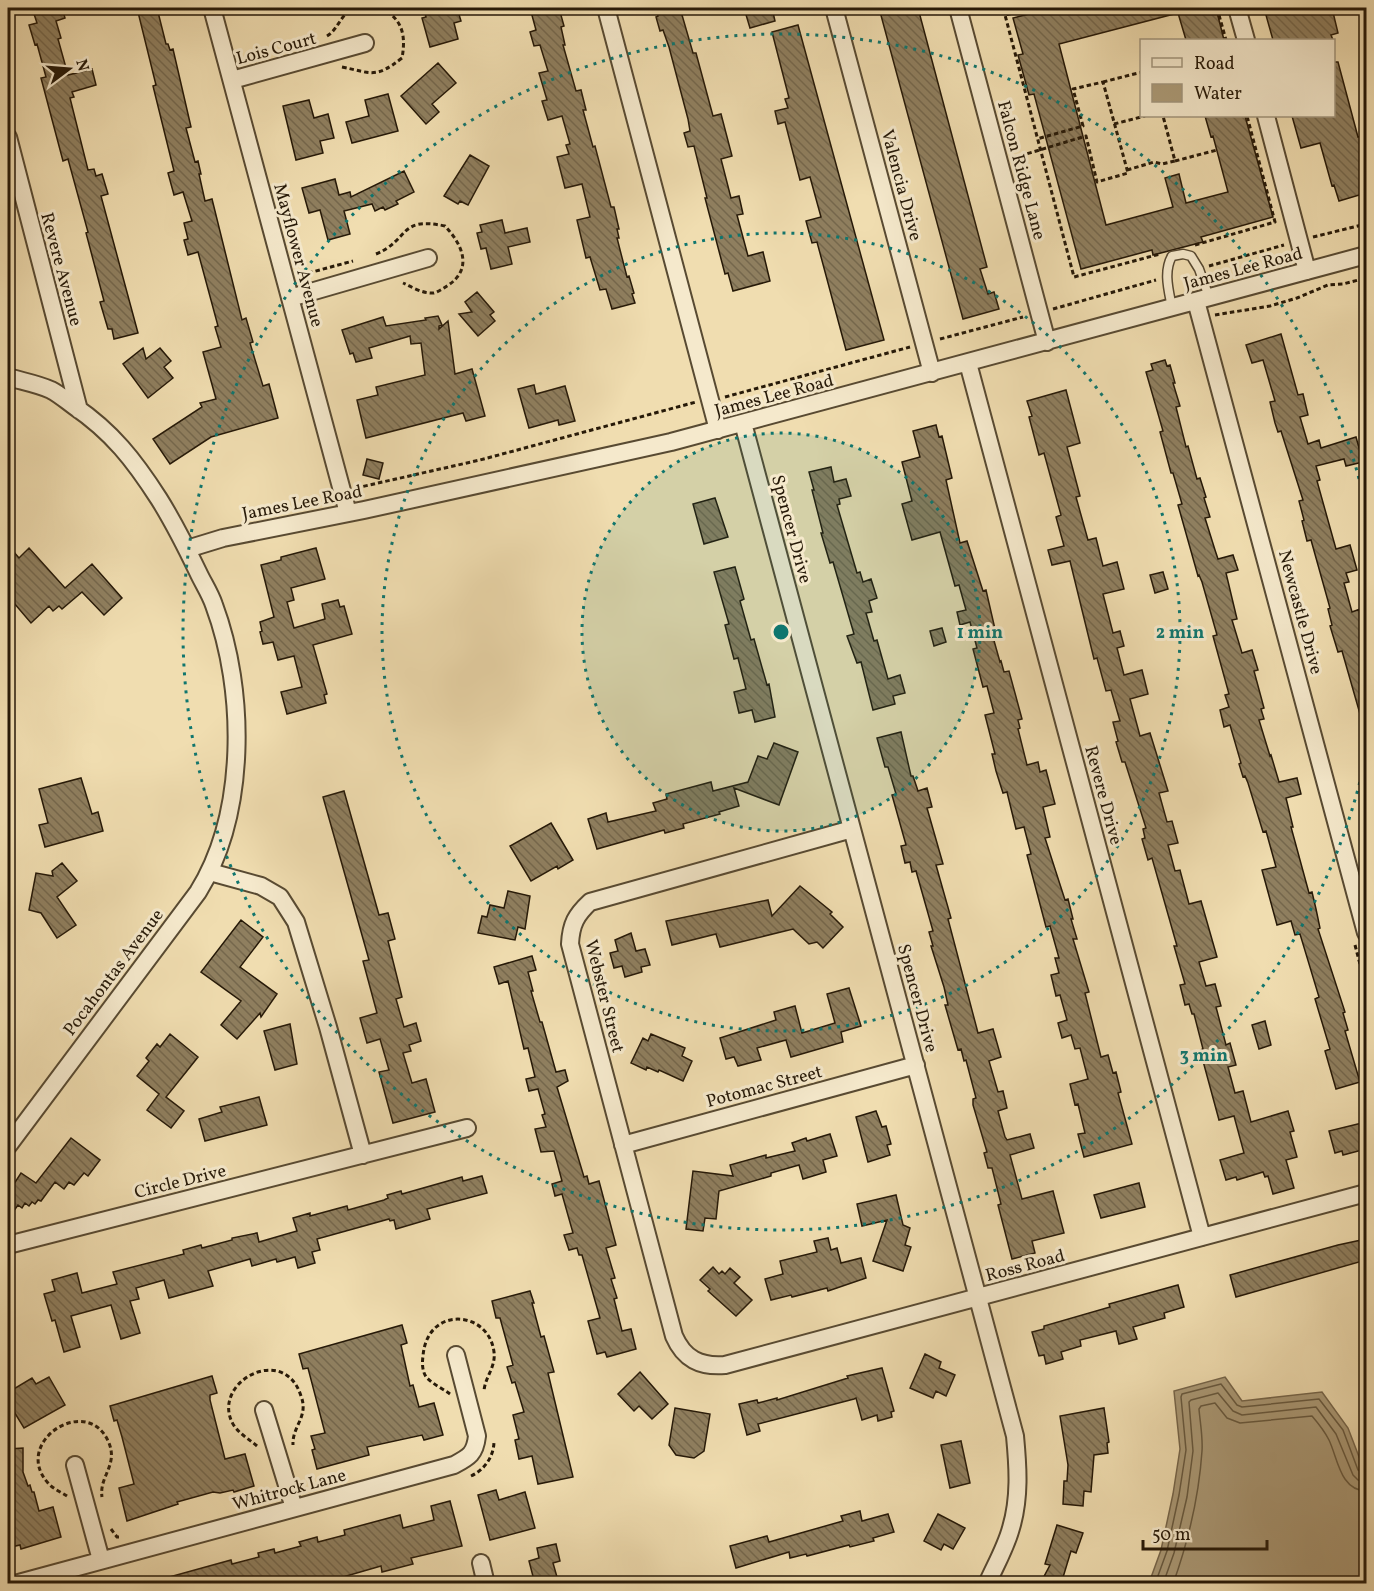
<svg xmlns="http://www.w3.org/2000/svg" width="1374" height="1591" viewBox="0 0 1374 1591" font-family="Vollkorn,serif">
  <defs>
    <pattern id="building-back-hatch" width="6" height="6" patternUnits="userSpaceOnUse" patternTransform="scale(1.5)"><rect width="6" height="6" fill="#8f7f5f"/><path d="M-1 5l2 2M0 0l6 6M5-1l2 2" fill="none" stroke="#75674c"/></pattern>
  </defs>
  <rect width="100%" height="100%" fill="#f0ddb0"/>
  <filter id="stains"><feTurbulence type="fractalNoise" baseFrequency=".00333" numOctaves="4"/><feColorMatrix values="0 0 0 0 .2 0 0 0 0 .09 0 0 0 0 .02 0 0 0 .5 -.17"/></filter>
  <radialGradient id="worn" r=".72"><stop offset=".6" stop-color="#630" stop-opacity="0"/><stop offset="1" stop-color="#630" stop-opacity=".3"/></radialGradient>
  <path fill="#ab9a77" stroke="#76664b" stroke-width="1.5" d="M1225,1377L1242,1401L1322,1392L1348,1428L1366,1475V1583H1149L1161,1550L1173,1494L1180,1449L1174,1391Z"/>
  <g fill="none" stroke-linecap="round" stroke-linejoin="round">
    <path stroke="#685a40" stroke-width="1.5" d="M1155,1584L1167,1551L1179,1495L1186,1450L1181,1397L1182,1394L1221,1384L1237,1405L1242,1407L1319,1399L1343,1430L1358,1470L1366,1474
      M1163,1584L1174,1553L1187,1497L1193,1451L1189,1402L1191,1400L1218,1393L1233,1411L1242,1415L1316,1407L1336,1434L1353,1475L1358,1480L1366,1482
      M1173,1584C1188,1542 1199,1496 1202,1451C1203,1437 1200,1422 1199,1409L1201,1406L1215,1403L1227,1418L1240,1423L1312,1416C1318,1423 1325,1432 1329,1440C1338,1459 1340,1490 1366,1491"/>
  </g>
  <path fill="url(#building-back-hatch)" stroke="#261908" stroke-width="1.5" d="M32,8H62L65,18L56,21L61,38L58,39L68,75L92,69L96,85L72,92L74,97L70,98L88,170L94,169L96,176L102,174L108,194L101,196L138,333L114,339L112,329H108L100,302L104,301L86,233L88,232L68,159L63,161L41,78L46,77L37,44L35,45L29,25L37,23Z
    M137,8H157L166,44H168L170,50L173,49L191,127L186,128L195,162L198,161L201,174H199L205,201L212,199L242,320L246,318L253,342L250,343L263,386L269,384L278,418L211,437L170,464L153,439L202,407L200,403L216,399L203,352L221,347L215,327L218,326L198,252L188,255L184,240L188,239L184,223L192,221L183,192L174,195L168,173L174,171L153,86L156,85Z
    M424,8H457L461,21L454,23L458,39L430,47L422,18L426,17Z
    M530,8H559L564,26L561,27L565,45H563L576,91L581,90L586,110H583L593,147L595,146L611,207H614L619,229H617L619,238H617L627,277L629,276L634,293L632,294L635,303L612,309L606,289L600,290L590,257L586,258L577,220L590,217L582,184L565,188L557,157L569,154L566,145L570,144L562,116L548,120L542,101L547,100L539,73L548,71L540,45L534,46L530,32L536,30Z
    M656,8H680L693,53H696L713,116L721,114L732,156L721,159L731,198L739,196L743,214L737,215L748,256L763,252L770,281L733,291L728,273L725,274L705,198H707L694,146L688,147L684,133L690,131L688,119L669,47L663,30L660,31L656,17L658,16Z
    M744,8H772L775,21L750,28Z
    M879,8H918L987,267L980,269L988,294L994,292L999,309L963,319Z
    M1053,8H1216L1224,40H1186L1178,13L1059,44L1106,225L1173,207L1165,178L1179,174L1186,203L1228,192L1213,136L1211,137L1205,116H1245L1273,217L1201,237L1203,242L1153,255L1152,250L1081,269L1034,94L1029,95L1018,55L1023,54L1013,18Z
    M1264,8H1332L1338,33L1331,35L1333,40H1273Z
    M798,25L884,340L846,350L817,242L812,243L806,221L821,217L810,177L800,180L785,122L778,124L775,111L788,108L785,99L789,98L772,32Z
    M1334,62H1338L1358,137L1366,135V193L1339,201L1334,185L1332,186L1320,143L1301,148L1292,116H1334Z
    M438,63L456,83L432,104L439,112L426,124L401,96Z
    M388,94L398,131L352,143L346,122L369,116L365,100Z
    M309,100L314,118L328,114L334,138L320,141L323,153L296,160L283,106Z
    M470,155L489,166L468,205L460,201L458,204L444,196Z
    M404,171L414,192L396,201L398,204L385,210L383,207L375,211L372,204L344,211L350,234L328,240L320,210L309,213L302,188L335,179L339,195L350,192L351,197Z
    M502,220L505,233L527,228L530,242L508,247L512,264L491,269L486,248L481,249L477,233L482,232L480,225Z
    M477,292L494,312L490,315L495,321L478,336L459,314L472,312L465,302Z
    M438,316L442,325L439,326V329L448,321L455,374L472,369L485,416L466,421L463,413L366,438L357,400L378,395L376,387L425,375L421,343L411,344L410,336L369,348L372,358L356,362L353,353L350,354L342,330L383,317L386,326L426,320L425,318Z
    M1281,334L1298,395L1303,394L1308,415L1300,417L1308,444L1319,440L1321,448L1356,437L1363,462L1346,466L1344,459L1316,466L1320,480L1317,481L1336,549L1350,545L1357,570L1346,573L1349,582L1344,583L1352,612L1360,609L1366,634V721H1362L1342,651L1338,652L1330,626L1332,625L1328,609L1330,608L1311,540L1307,541L1302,521L1304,520L1299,501L1303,500L1281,431L1278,432L1275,423L1270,402L1275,401L1263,360L1252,363L1246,345Z
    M143,348L146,359L160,348L171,361L164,367L173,378L148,398L123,364Z
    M1165,360L1167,366L1170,365L1175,383H1173L1180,406L1176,407L1186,447L1188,446L1197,479L1200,478L1206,497L1204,498L1210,517L1205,518L1215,550L1218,559L1233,555L1238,570L1226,573L1237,619L1232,620L1242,653L1252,650L1258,670L1254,671L1264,708L1261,709L1264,719L1259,720L1270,756L1271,755L1279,782L1297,778L1301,794L1286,798L1293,827H1291L1309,893L1312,892L1316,909L1320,928L1318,929L1345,1012L1343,1013L1348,1030L1345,1031L1360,1082L1336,1089L1325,1051L1330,1049L1315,999L1319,997L1300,934L1295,935L1291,921L1277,925L1262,870L1276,867L1266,831L1263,832L1248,783L1245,776L1243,777L1239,764L1241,763L1230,725L1224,727L1220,710L1229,707L1225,695L1229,694L1213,636L1217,635L1202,582L1199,575L1198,576L1178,505L1182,504L1173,473H1171L1160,432L1163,431L1146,372L1153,370L1151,364Z
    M534,385L536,394L565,386L575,421L559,425L558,420L529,428L518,389Z
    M1066,390L1080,443L1067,447L1080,496L1076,497L1088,540L1096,538L1103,566L1117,562L1124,589L1103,594L1113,633L1120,631L1124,646L1117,648L1124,675L1142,670L1148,694L1130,699L1140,736L1150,733L1168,791L1159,793L1167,822L1172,821L1178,843L1168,845L1175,871L1180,870L1189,904L1201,901L1217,957L1199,962L1206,986L1215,984L1221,1006L1216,1007L1226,1045L1230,1043L1236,1065L1228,1067L1235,1093L1243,1091L1251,1122L1288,1111L1294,1131L1290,1132L1297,1157L1286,1160L1294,1188L1273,1194L1268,1176L1265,1177L1263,1172L1237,1180L1236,1177L1226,1180L1220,1160L1244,1153L1234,1116L1219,1120L1200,1050L1203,1049L1194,1014H1192L1189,1004L1185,1005L1180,985L1185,984L1174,946H1177L1152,858L1148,860L1142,839L1145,838L1143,829L1146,828L1125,762H1122L1116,742L1118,741L1113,722L1120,721L1111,690L1106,691L1097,658L1094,659L1070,561L1052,565L1048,550L1064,546L1056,517L1061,515L1044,453L1039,455L1029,417L1032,416L1027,401Z
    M936,425L939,437L942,436L952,478L946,480L960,543L967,541L983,591L986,590L995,629L991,630L1000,662L1001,661L1004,672L1009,671L1022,719L1018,720L1020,728L1018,729L1027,765L1038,762L1040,772L1046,770L1055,804L1043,807L1050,837L1045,838L1065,900L1068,899L1073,919H1071L1077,939H1073L1089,992L1085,993L1101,1057L1108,1055L1113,1073L1116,1072L1121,1092L1118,1093L1132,1144L1084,1157L1078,1134L1085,1133L1078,1104L1075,1105L1070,1084L1088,1079L1080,1048L1075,1049L1071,1035L1062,1038L1058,1023L1067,1020L1060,995L1056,996L1051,975L1059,973L1055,958H1059L1050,926L1046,927L1027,855L1031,854L1024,827L1016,829L1007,792L1003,793L996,771L992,754H995L985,715L994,713L987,686L983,687L973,649L977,648L970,622L960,625L957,612L966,610L959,585L955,586L940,532L912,540L902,504L912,501L902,462L920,457L913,431Z
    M367,459L383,463L379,479L363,475Z
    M831,467L834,482L846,479L851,496L839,499L840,504L837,505L857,573L860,572L863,582L871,579L877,598L869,601L872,612L866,613L874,641L877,640L888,679L900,675L905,693L893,696L895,704L873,710L861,662L857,663L847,636L854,634L833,562L830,563L821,533H823L812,490H814L809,472Z
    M715,498L728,537L704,544L693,504Z
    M29,548L65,588L92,564L122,598L104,615L82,592L62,609L59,606L53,611L49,606L31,623L8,596V558L14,552L19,558Z
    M316,548L325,579L291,588L294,600L287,602L294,628L325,619L322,604L338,600L340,607L344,606L352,634L313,645L327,694L324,695L326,703L287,714L281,692L302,687L294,656L278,660L273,642L263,644L260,632L262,631L260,622L274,617L261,565L281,560V557Z
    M735,567L744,599L740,601L751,640L754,639L767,685L769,684L775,717L755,722L752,710L739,713L734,692L746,689L738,658L734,659L725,625L729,624L714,572Z
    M1163,572L1168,589L1155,593L1150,575Z
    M942,628L946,642L934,646L930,631Z
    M901,732L911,776H913L918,791L927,788L932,807L927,808L943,864L936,865L951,918L948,919L978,1033L993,1029L1001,1057L989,1061L998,1092L1003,1091L1007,1108L998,1111L1005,1137L1007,1140L1030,1134L1034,1148L1010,1155L1022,1199L1053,1191L1064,1233L1032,1241L1035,1253L1012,1259L998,1205L1001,1204L992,1168H988L984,1153L987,1152L973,1105V1099L976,1098L966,1060L964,1061L961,1049L958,1050L945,1005H948L944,987L931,946H933L929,932L933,931L916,871L912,872L910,862L905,863L901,846L906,845L892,795L896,794L888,767H885L877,738Z
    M774,743L798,752L779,805L734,788L739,806L719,812L720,814L683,824L684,828L665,833L664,830L597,849L588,819L606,813L608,822L656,811L653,803L667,799L666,794L711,782L713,791L748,782L758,756L767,759Z
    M81,778L92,814L98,812L103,831L45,847L39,825L48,823L39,789Z
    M344,791L379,915L388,913L395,939L388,941L402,997L396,999L404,1027L416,1023L421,1041L409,1045L411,1051L403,1053L412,1083L426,1079L435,1112L393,1123L379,1072L389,1070L380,1039L367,1043L360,1018L377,1013L363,961L369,960L323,797Z
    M551,823L573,860L558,869L557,866L531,881L510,846Z
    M62,863L77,881L57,897L76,925L57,938L41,913L29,910L36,873L53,876L52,871Z
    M800,886L832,912L830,914L843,927L823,948L817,942L809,944L793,929L720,947L716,934L672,945L666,921L768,900L772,916Z
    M508,891L530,896L525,929L518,927L515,940L478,933L482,916L487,917L490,905L504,908Z
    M241,920L263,937L240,967L277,994L261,1017L260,1013L237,1039L221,1025L241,1001L201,972Z
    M631,933L636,951L645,949L650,965L641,967L642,972L625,977L622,966L614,968L610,953L618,951L615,940Z
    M532,956L536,970L528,972L533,991H531L540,1022H542L556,1072L565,1070L568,1081L557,1087L584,1177L587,1176L589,1184L599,1181L616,1245L606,1248L615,1278L611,1279L617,1298L614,1299L622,1331L631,1329L636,1349L607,1357L605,1352L597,1354L588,1321L600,1318L582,1255H579L577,1248L569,1250L564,1235L573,1233L562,1194L555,1196L552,1184L562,1181L554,1151L541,1152L535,1129L546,1127L542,1115L545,1114L538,1089L529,1091L526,1079L535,1077L528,1048L524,1049L508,981L499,984L494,967Z
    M849,988L861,1026L841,1032L843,1042L791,1057L786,1040L757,1048L761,1060L738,1066L734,1057L726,1059L720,1038L776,1020L774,1012L795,1006L802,1033L835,1023L827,994Z
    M1265,1021L1271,1045L1259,1049L1252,1025Z
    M290,1024L297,1064L275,1070L264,1031Z
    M170,1034L198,1057L166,1097L184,1111L171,1128L147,1110L159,1094L137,1076L149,1061L146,1058L157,1044L160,1047Z
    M651,1034L685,1048L682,1056L692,1061L683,1081L659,1070L658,1072L647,1067L646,1070L631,1063L643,1038L648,1041Z
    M259,1097L267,1125L205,1141L199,1119L222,1112L220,1107Z
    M876,1111L882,1127L886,1126L891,1144L887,1145L890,1155L868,1162L856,1117Z
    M1366,1122V1149L1343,1155L1342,1151L1335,1153L1329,1131Z
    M830,1134L837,1156L823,1160L826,1172L803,1179L799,1165L771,1173V1176L719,1191L716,1219L705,1218L703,1231L686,1229L693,1171L733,1176L730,1165L766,1155V1158L795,1151L792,1143L806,1138L807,1141Z
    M71,1138L100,1160L88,1176L84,1173L74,1185L69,1182L64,1189L55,1182L41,1201L38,1200L35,1204L32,1202L29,1206L25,1203L22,1208L18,1205L8,1219V1193L21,1173L36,1183Z
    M482,1176L487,1193L427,1209L430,1219L396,1229L394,1220L390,1221L389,1219L317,1239L320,1250L312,1252L315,1263L298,1268L295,1257L277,1262L276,1259L252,1266L250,1259L208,1271L213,1286L169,1298L164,1280L136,1288L139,1299L130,1301L140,1333L121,1339L111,1305L71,1316L80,1347L64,1352L55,1320L52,1321L44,1294L55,1291L52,1280L77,1273L82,1293L117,1284L113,1272L184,1254L183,1250L201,1245L202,1248L232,1240V1238L257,1233L259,1242L297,1231L293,1218L310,1213V1216L347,1206L348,1210L384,1200L388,1198L387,1195L401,1191L402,1194L462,1177L463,1181Z
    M1139,1183L1145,1207L1101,1218L1094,1195Z
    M896,1195L903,1225L910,1228L905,1245L911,1247L903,1271L873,1261L887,1220L862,1226L857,1204Z
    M828,1238L831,1250L837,1248L841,1263L861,1258L866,1278L828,1291L827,1288L792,1297L791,1295L771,1300L765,1279L783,1274L780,1261L817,1252L814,1241Z
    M1366,1239V1260L1236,1297L1230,1275L1338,1245Z
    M713,1267L719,1274L722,1271L725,1274L730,1268L740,1277L734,1283L752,1300L736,1316L708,1291L710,1289L700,1280Z
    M1178,1285L1184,1307L1164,1313L1165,1318L1133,1327L1137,1339L1119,1344L1116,1331L1080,1340L1081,1346L1061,1352L1063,1359L1046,1364L1044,1355L1039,1356L1032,1332L1044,1329V1326L1110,1307L1109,1304Z
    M530,1291L534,1303H532L541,1337L544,1336L554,1372L548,1373L573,1477L538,1484L532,1456L519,1459L515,1440L519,1439L513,1415L524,1412L515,1382L512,1383L507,1367L513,1365L500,1318H496L492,1301Z
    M402,1325L407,1343L401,1345L410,1386L413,1385L419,1407L434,1403L443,1435L424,1440L422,1435L367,1447L369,1455L317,1469L312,1450L315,1449L311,1436L325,1433L308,1368L303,1369L299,1354Z
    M925,1354L941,1362L939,1368L955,1375L946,1396L936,1391L933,1398L910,1388Z
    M882,1368L894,1411L891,1412L892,1417L878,1421L877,1415L862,1420L856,1398L854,1399L758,1424L760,1431L747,1435L739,1404L757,1400L758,1403L777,1398V1400L848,1378L847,1376Z
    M640,1372L668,1404L652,1419L639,1406L634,1411L618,1394Z
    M212,1376L217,1393L210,1395V1400L225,1459L245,1454L254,1486L234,1492L233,1490L220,1493L213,1492L177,1502L178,1504L127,1521L119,1488L134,1484L122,1437L117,1420L114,1421L110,1406Z
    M49,1377L65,1405L24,1428L8,1402L12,1390L32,1378L36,1384Z
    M675,1408L710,1414L704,1451L694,1458L676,1455L669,1445Z
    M1104,1408L1109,1442L1107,1443L1108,1453L1094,1455L1091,1492L1084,1491L1083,1506L1063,1504L1064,1481H1067L1068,1465L1060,1416Z
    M961,1441L970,1483L950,1488L941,1445Z
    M23,1448V1472L28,1486L30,1485L32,1492H34L39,1511L53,1507L61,1537L21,1549L20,1545L11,1547L8,1535V1449Z
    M496,1490L499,1500L525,1492L535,1528L490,1540L478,1495Z
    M450,1501L462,1546L411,1558L413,1564L382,1572L381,1566L329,1581L330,1584H163L162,1579L231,1560L232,1564L259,1557L258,1553L274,1549L275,1553L301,1546L299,1542L317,1537L318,1542L345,1535L344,1530L400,1515L403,1528L434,1520L431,1506Z
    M860,1511L862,1521L888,1514L894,1532L873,1538L874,1541L850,1547L849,1545L807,1556L806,1554L790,1558L789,1552L736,1568L730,1546L767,1536L769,1542L843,1521L841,1516Z
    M938,1514L965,1528L953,1549L944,1544L941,1550L924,1541Z
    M1057,1525L1083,1533L1076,1553L1071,1551L1061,1584H1040L1050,1565L1045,1564Z
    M556,1544L560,1561L553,1563L559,1584H535L529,1561L539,1558L537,1548Z"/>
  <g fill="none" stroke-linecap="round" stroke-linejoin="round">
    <g stroke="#584a32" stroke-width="11">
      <path id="service" d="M1172,308C1169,291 1163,272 1172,256L1183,254L1191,256L1199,269L1209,297"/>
    </g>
    <g stroke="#584a32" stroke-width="20">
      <path id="minor" d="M212,8L348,513
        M606,8L718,430
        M834,8L932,373
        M958,8L1047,342
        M1237,8L1246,40
        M232,80L365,43
        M1266,116L1307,271
        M8,137L79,410
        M290,298L428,258
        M1196,301L1366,933
        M968,363L1202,1237
        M8,377C21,381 38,384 51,390C59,394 67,401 74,406C112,432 134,460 159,499C174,523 186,547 198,572C203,583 210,593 214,605C246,691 247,813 198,892L8,1146
        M743,423L1015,1436C1018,1467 1020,1498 1011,1528C1006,1547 995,1566 987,1584
        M187,549L223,538L364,510L671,442L1366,255
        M852,829L590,902C576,915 571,924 570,944L674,1336C684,1359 700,1367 725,1365L1366,1193
        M210,872L261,886L280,897L296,922L328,1027L363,1155
        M623,1145L916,1065
        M8,1245L467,1128
        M264,1410L294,1508
        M75,1465L101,1560
        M481,1563L486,1584
        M15,1584L454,1465C469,1457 475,1454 477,1436L456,1355"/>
    </g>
    <path stroke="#261908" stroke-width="3" stroke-dasharray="4.5 3" stroke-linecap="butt" d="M1033,8L1005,15L1074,277L1160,254
      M1217,8L1226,40
      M327,36C340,28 340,12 357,8
      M342,67C372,73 375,79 402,58C406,36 403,19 381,8
      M1103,82L1142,72
      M1114,124L1145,116
      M1013,158L1086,136L1097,182L1128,173L1103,82L1073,89L1083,126L1037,139
      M1175,161L1217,150
      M1127,170L1154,162L1162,164L1175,161L1163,116
      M1313,237L1366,224
      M1195,245L1275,222L1247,116
      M376,254C410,240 398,216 445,226C462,244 474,269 447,286C444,288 438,292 434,293C423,294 412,287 403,283
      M1209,266L1284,245
      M301,275L353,261
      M1053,309L1156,280
      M1215,315L1270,306L1297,298L1328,285L1343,284L1366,278
      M940,339L1023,317
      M725,397L910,347
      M356,488L480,460L696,402
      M1355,945L1366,987
      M450,1394C443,1389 433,1384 427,1378C422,1372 422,1363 423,1356C427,1305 489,1310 494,1352C496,1367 485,1377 484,1391
      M257,1446C249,1439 239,1434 233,1424C210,1383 284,1342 301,1396C309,1417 292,1426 293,1445
      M471,1476C484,1470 494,1457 494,1441
      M67,1496C61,1492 53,1489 48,1483C11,1442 88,1392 109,1443C118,1466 99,1476 102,1497
      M111,1529L117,1537H121"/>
    <use href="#service" stroke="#f5e9cc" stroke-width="8"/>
    <use href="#minor" stroke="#f5e9cc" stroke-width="16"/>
  </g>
  <circle cx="781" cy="632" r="199" fill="#0f766e" fill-opacity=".12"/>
  <g fill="none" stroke="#0f766e" stroke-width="3" stroke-dasharray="3 6">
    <circle cx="781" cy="632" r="199"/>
    <circle cx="781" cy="632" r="399"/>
    <path d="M1366 756A598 598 0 1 1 1366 508"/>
  </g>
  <g text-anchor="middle" stroke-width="6" stroke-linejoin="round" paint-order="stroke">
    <g font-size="18" fill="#261908" stroke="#f5e9cc">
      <text transform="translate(276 48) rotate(-15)" y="6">Lois Court</text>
      <text transform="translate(1022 170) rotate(75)" y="6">Falcon Ridge Lane</text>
      <text transform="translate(902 185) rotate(75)" y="6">Valencia Drive</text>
      <text transform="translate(299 255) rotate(75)" y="6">Mayflower Avenue</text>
      <text transform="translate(1243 268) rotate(-15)" y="6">James Lee Road</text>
      <text transform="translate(62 269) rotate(75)" y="6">Revere Avenue</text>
      <text transform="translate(774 395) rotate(-15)" y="6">James Lee Road</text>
      <text transform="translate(302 502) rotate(-11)" y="6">James Lee Road</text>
      <text transform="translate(792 529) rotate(75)" y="6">Spencer Drive</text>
      <text transform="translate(1301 612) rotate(75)" y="6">Newcastle Drive</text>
      <text transform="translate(1104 795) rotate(75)" y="6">Revere Drive</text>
      <text transform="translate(113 972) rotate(-53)" y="6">Pocahontas Avenue</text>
      <text transform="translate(605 996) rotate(76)" y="6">Webster Street</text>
      <text transform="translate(918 998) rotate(75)" y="6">Spencer Drive</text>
      <text transform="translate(764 1086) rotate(-15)" y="6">Potomac Street</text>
      <text transform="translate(180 1181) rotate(-14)" y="6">Circle Drive</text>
      <text transform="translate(1025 1265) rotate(-15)" y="6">Ross Road</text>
      <text transform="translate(289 1489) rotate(-15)" y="6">Whitrock Lane</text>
    </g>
  </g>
  <circle cx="781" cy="632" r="9" fill="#0f766e" stroke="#f5e9cc" stroke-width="3"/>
  <g font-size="18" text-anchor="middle" font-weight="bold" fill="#0f766e" stroke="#f5e9cc" stroke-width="6" stroke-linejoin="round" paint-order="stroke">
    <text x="980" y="638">1 min</text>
    <text x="1180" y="638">2 min</text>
    <text x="1204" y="1061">3 min</text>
  </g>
  <rect width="1374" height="1591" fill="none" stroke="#f0ddb0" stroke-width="30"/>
  <rect x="9" y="9" width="1356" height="1573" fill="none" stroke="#261908" stroke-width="3"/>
  <rect x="15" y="15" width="1344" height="1561" fill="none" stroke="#261908" stroke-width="1.5"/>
  <rect x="1140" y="39" width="195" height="78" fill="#f5e9cc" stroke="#a2967e" stroke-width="1.5"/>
  <rect x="1152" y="58" width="30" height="9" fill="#f5e9cc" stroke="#a2967e" stroke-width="1.5"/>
  <text x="1194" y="69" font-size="18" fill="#261908">Road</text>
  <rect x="1152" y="84" width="30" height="18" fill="#ab9a77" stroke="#a2967e" stroke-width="1.5"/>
  <text x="1194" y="99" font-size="18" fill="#261908">Water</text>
  <g transform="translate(69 69) rotate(74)" stroke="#f5e9cc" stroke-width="4.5" paint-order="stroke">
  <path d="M0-4.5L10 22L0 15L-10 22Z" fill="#261908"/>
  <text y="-9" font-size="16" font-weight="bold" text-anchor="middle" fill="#261908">N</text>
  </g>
  <path d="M1143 1540v9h124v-9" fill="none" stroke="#261908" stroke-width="3"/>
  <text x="1152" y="1540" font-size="18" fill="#261908" stroke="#f5e9cc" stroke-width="4.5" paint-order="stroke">50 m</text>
  <rect width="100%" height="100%" filter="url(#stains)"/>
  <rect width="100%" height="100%" fill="url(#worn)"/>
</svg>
